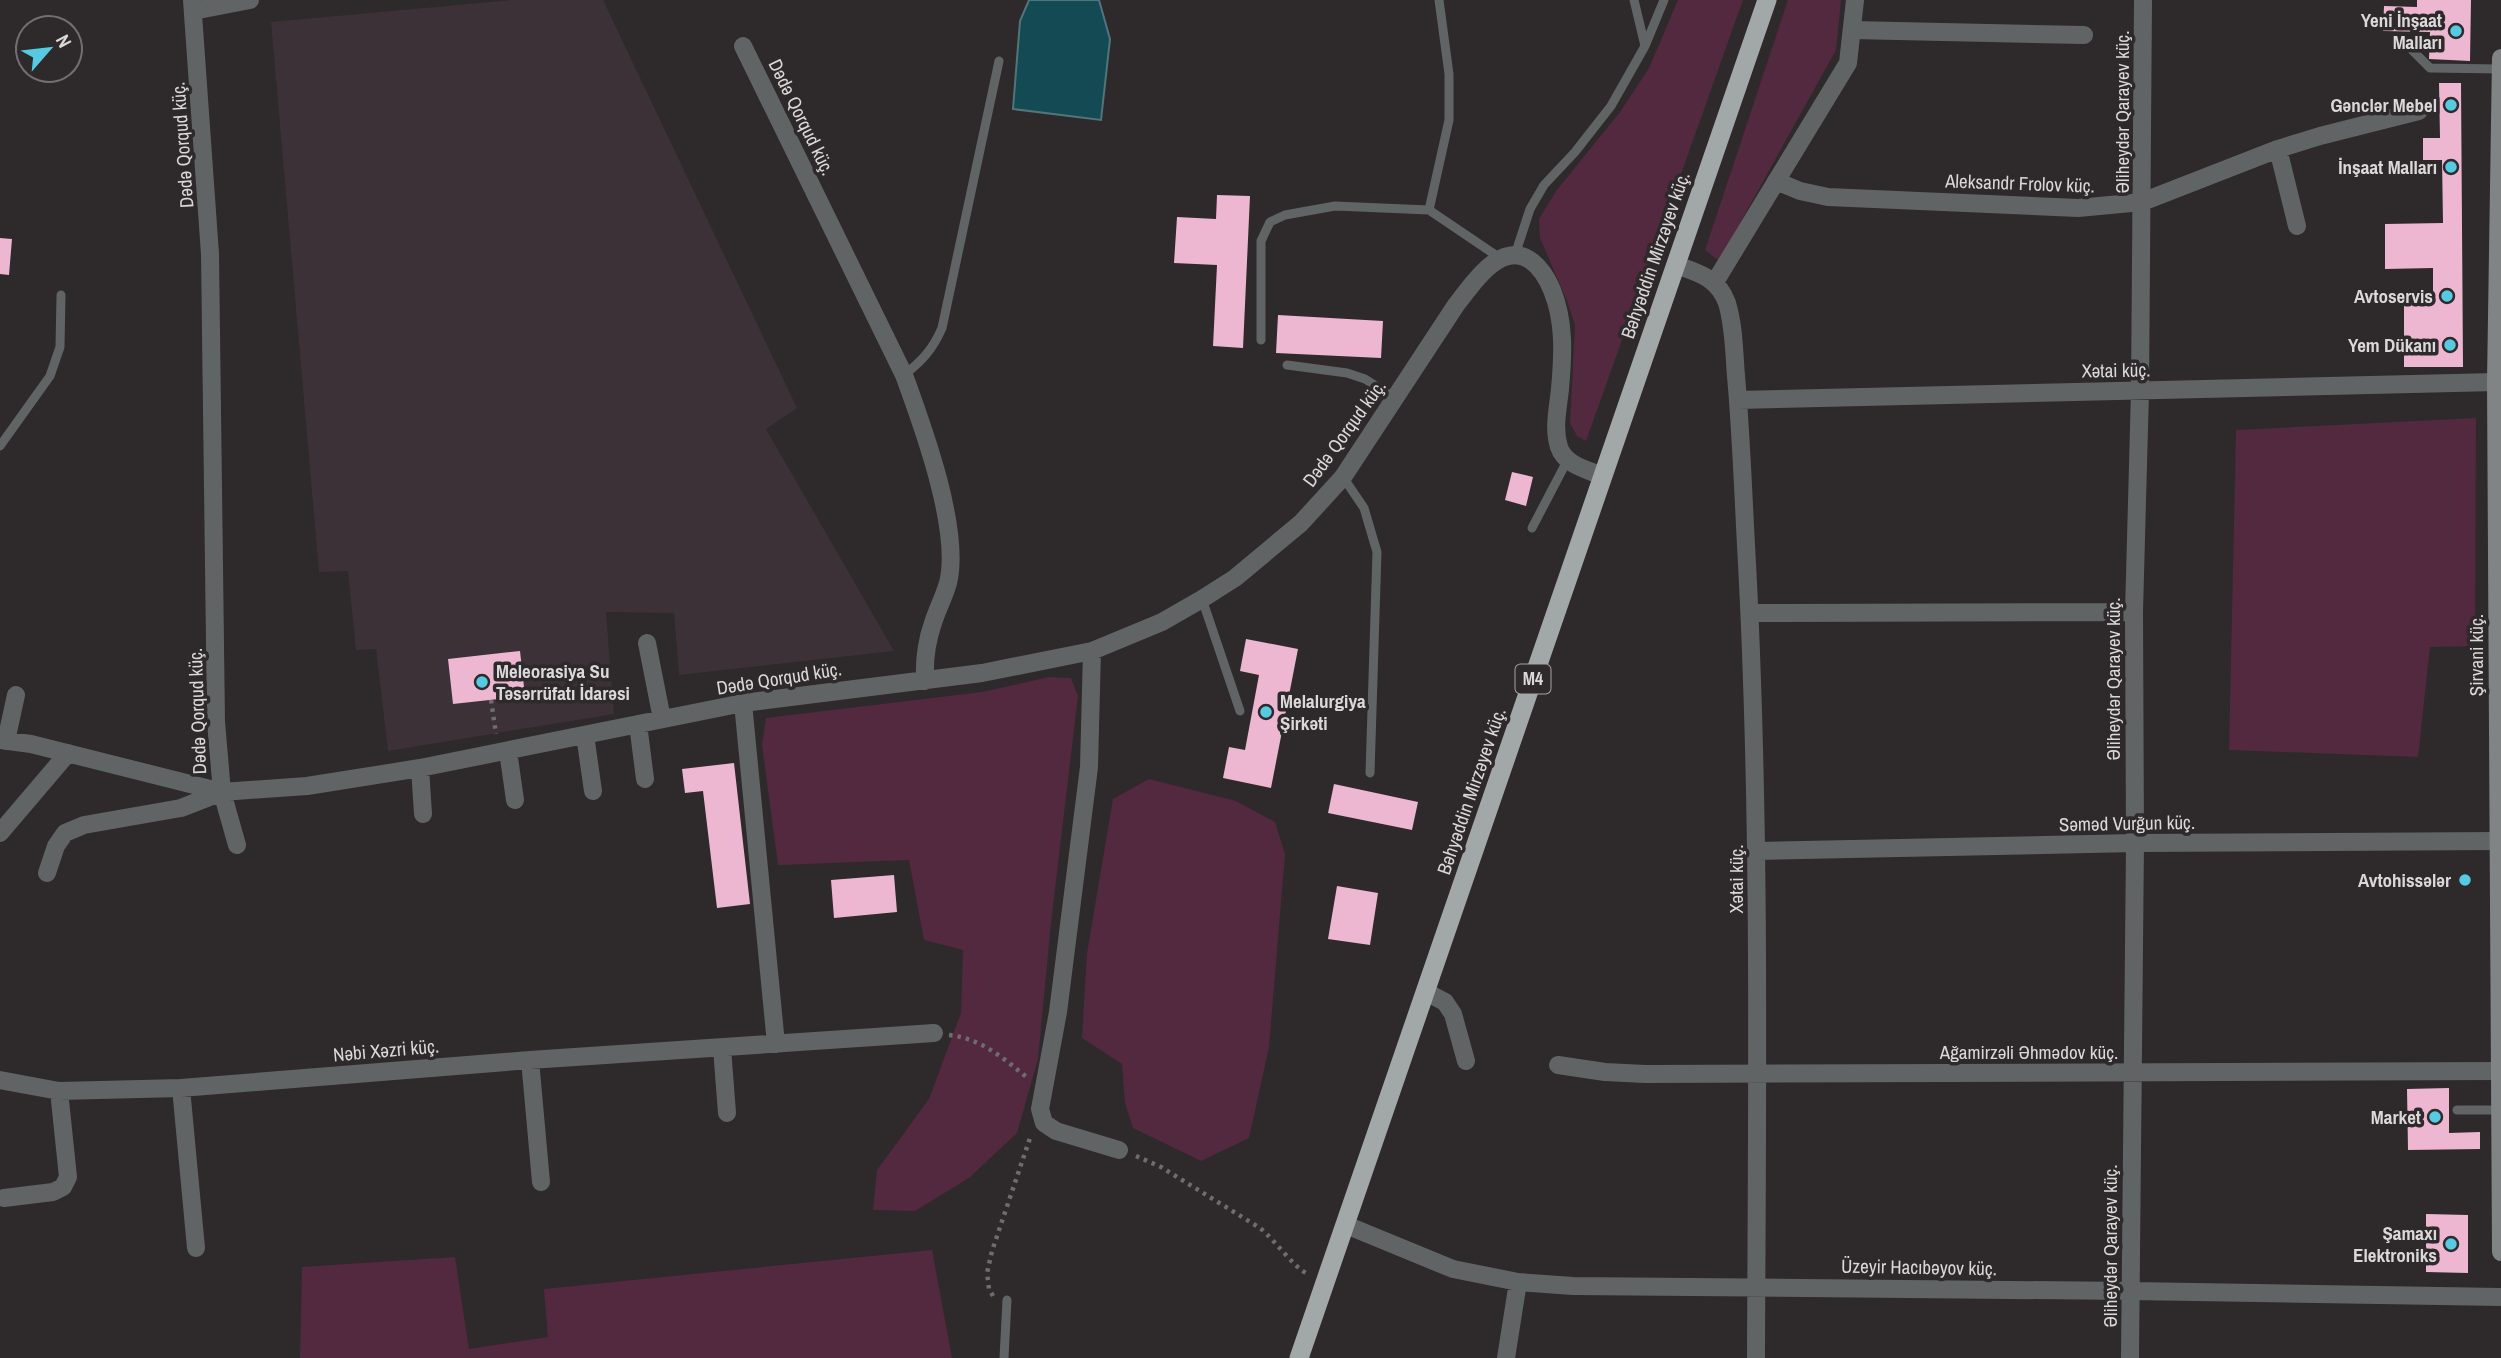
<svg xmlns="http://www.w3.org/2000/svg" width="2501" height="1358" viewBox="0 0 2501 1358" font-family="'Archivo Narrow',sans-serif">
  <rect width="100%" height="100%" fill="#2e292b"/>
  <path fill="#3c3136" d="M512,0H603L797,408L766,429L894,651L679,675L674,613L606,612L614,714L388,751L376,649L356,650L348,571L319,572L271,22Z"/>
  <path fill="#52293f" d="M1678,0H1743L1586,441L1577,436L1570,423L1575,325L1567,301L1540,238L1539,219L1556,191L1620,112L1649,68Z
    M1788,0H1841L1836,50L1719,261L1705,250Z
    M2476,418L2475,646L2430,647L2418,757L2229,750L2236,430Z
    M1049,677L1071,678L1078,696L1051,923L1038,1059L1017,1133L969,1178L915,1211L873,1210L877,1170L929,1099L961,1013L963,950L924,940L909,860L778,865L762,745L766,718L982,692Z
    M1149,779L1236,801L1275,822L1285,854L1269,1047L1249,1138L1201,1161L1133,1128L1125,1103L1122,1064L1082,1038L1087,953L1113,799Z
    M932,1250L952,1358H300L302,1267L455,1257L469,1349L548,1337L544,1289Z"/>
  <path fill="#144a53" stroke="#50757b" stroke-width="2" d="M1029,0H1099L1110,39L1101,120L1013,109L1020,21Z"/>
  <path fill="#edb7d1" d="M2417,0H2471L2470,61L2429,59L2430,32L2383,31L2384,6L2417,7Z
    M2439,83H2461L2463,367H2404V294H2433V268L2385,269V224L2443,223L2442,160H2423V138H2440Z
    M1217,195L1250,196L1243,348L1213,346L1217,265L1174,263L1177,217L1216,219Z
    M0,238L12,239L9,275L0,274Z
    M1278,315L1383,321L1381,358L1276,353Z
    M1512,472L1533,477L1526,506L1505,500Z
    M1246,639L1298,649L1271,788L1223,778L1229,747L1245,750L1259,675L1240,671Z
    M520,651L525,696L453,704L448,659Z
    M734,763L750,904L717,908L703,791L685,793L682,769Z
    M1334,784L1418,802L1412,830L1328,813Z
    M894,875L897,912L834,918L831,880Z
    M1337,886L1378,893L1370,945L1328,939Z
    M2449,1088V1133L2480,1132V1149L2408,1150L2407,1089Z
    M2426,1214L2468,1215V1273L2426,1272Z"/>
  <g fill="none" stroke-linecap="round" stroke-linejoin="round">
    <path stroke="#706c6e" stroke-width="4.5" stroke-dasharray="3.5 5" stroke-linecap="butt" d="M491,700L496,734
      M949,1035C983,1039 1004,1059 1029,1079
      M1136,1156L1161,1167L1260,1228C1276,1241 1292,1266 1309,1275
      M993,1296L989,1289L987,1273L992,1251L1031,1135"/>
    <path stroke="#616464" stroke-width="9" d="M1634,0L1645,46
      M2406,44L2430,68L2501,69
      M1429,210L1449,120V74L1439,0
      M1515,255L1530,209L1544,185L1575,152L1611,106L1645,46L1664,0
      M1261,340V241L1270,222L1285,215L1335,206L1429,210L1500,258
      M1287,365L1347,373L1365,379L1395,398
      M904,375C922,361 933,349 942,328L999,61
      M0,446L50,376L60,347L61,295
      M1343,477L1364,508L1377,552L1370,773
      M1532,528L1567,461
      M1202,599L1240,711
      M2457,1110H2499
      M1004,1358L1007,1300"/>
    <path stroke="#616464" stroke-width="18" d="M192,0L210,254L216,722L222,792L237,845
      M193,11L250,0
      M1852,30L2084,35
      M743,46L904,375C923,427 961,530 948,583C944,597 937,610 933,623C926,643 924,661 925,681
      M2278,149L2297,226
      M1776,181L1800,191L1828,197L2078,208L2142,202L2278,149L2320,136L2419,111
      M1676,265C1699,273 1718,278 1727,303C1734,326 1734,352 1736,376C1741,432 1743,489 1746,545C1761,816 1757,1087 1756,1358
      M1715,282L1848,63L1855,0
      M1738,400L2496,382
      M1750,613L2134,612
      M647,643L662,719
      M1092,651L1089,767L1058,1012L1040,1109L1044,1123L1056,1131L1119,1150
      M743,703L776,1044
      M638,724L645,779
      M585,735L593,791
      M0,740L31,744L222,792L307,786L420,768L743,703L982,673L1092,651L1162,622L1202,599L1235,578L1301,523L1343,477L1456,305C1471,286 1500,240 1530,260C1540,267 1547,278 1552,290C1565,322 1563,355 1560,389C1558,409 1553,428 1559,447C1565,465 1586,469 1602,476
      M6,741L16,695
      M508,751L515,800
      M420,768L423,814
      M0,833L68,753
      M1757,851L2135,843L2498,841
      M47,873L56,846L65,833L84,825L181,808L222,792
      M1426,992L1445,1002L1453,1014L1466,1061
      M722,1048L727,1113
      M530,1060L541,1182
      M1558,1065L1605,1072L1645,1074L2501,1071
      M0,1080L59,1091L181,1088L530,1060L934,1033
      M181,1088L196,1248
      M4,1198L53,1192L63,1187L68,1177L59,1091
      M1346,1225L1453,1269L1518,1282L1573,1286L2131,1291L2501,1297
      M1506,1358L1518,1282
      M2130,1358L2135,843L2134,612L2140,391L2143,0"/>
    <path stroke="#808485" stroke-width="18" d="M2501,58L2496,382L2501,1252"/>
    <path stroke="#a2a8a8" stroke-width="19" d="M1299,1358L1767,0"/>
  </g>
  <g fill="#55cae0" stroke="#2e292b" stroke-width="2.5">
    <circle cx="2456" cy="31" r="7"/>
    <circle cx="2451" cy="105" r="7"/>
    <circle cx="2451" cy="167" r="7"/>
    <circle cx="2447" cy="296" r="7"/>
    <circle cx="2450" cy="345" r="7"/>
    <circle cx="482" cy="682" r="7"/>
    <circle cx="1266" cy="712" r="7"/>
    <circle cx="2465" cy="880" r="7"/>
    <circle cx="2435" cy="1117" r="7"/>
    <circle cx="2451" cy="1244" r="7"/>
  </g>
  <g text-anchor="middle" stroke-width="7" stroke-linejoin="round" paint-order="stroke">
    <rect fill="#2e292b" stroke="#a7a4a5" stroke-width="2" x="1515.5" y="664.5" width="35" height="29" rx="5"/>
    <g font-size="18" font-weight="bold" fill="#dbd8d9">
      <text x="1533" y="685">M4</text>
    </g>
    <g font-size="19" font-weight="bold" fill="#dbd8d9" stroke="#2e292b" text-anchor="end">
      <text x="2442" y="27">Yeni İnşaat<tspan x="2442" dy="22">Malları</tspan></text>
      <text x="2437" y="112">Gənclər Mebel</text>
      <text x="2437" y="174">İnşaat Malları</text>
      <text x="2433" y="303">Avtoservis</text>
      <text x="2436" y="352">Yem Dükanı</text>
      <text x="496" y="678" text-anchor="start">Meleorasiya Su<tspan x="496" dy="22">Təsərrüfatı İdarəsi</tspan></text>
      <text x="1280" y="708" text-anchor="start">Melalurgiya<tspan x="1280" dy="22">Şirkəti</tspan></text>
      <text x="2451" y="887">Avtohissələr</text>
      <text x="2421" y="1124">Market</text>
      <text x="2437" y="1240">Şamaxı<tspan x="2437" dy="22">Elektroniks</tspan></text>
    </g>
    <g font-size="19" fill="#dbd8d9" stroke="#2e292b">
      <text transform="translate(2122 112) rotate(-90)" y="7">Əliheydər Qarayev küç.</text>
      <text transform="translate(802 117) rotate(64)" y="7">Dədə Qorqud küç.</text>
      <text transform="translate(182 145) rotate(-94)" y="7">Dədə Qorqud küç.</text>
      <text transform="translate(2020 183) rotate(2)" y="7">Aleksandr Frolov küç.</text>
      <text transform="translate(1655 255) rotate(-71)" y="7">Bəhyəddin Mirzəyev küç.</text>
      <text transform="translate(2116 370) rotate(-1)" y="7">Xətai küç.</text>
      <text transform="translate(1344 433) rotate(-54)" y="7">Dədə Qorqud küç.</text>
      <text transform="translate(2476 655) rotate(-90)" y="7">Şirvani küç.</text>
      <text transform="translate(779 678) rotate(-9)" y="7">Dədə Qorqud küç.</text>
      <text transform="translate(2113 679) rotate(-90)" y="7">Əliheydər Qarayev küç.</text>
      <text transform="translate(197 711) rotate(-92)" y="7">Dədə Qorqud küç.</text>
      <text transform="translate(1471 791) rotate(-71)" y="7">Bəhyəddin Mirzəyev küç.</text>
      <text transform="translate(2127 823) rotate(-1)" y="7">Səməd Vurğun küç.</text>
      <text transform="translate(1736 879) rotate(-90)" y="7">Xətai küç.</text>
      <text transform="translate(386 1050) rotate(-5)" y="7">Nəbi Xəzri küç.</text>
      <text x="2029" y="1059">Ağamirzəli Əhmədov küç.</text>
      <text transform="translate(2110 1246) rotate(-90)" y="7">Əliheydər Qarayev küç.</text>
      <text transform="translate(1919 1267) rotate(1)" y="7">Üzeyir Hacıbəyov küç.</text>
    </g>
  </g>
  <g transform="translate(49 49) rotate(62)"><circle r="33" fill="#2e292b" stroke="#736f71" stroke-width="2"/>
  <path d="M0-5L12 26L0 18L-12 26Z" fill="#55cae0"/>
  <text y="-10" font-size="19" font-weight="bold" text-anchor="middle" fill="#dbd8d9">N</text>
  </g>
</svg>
